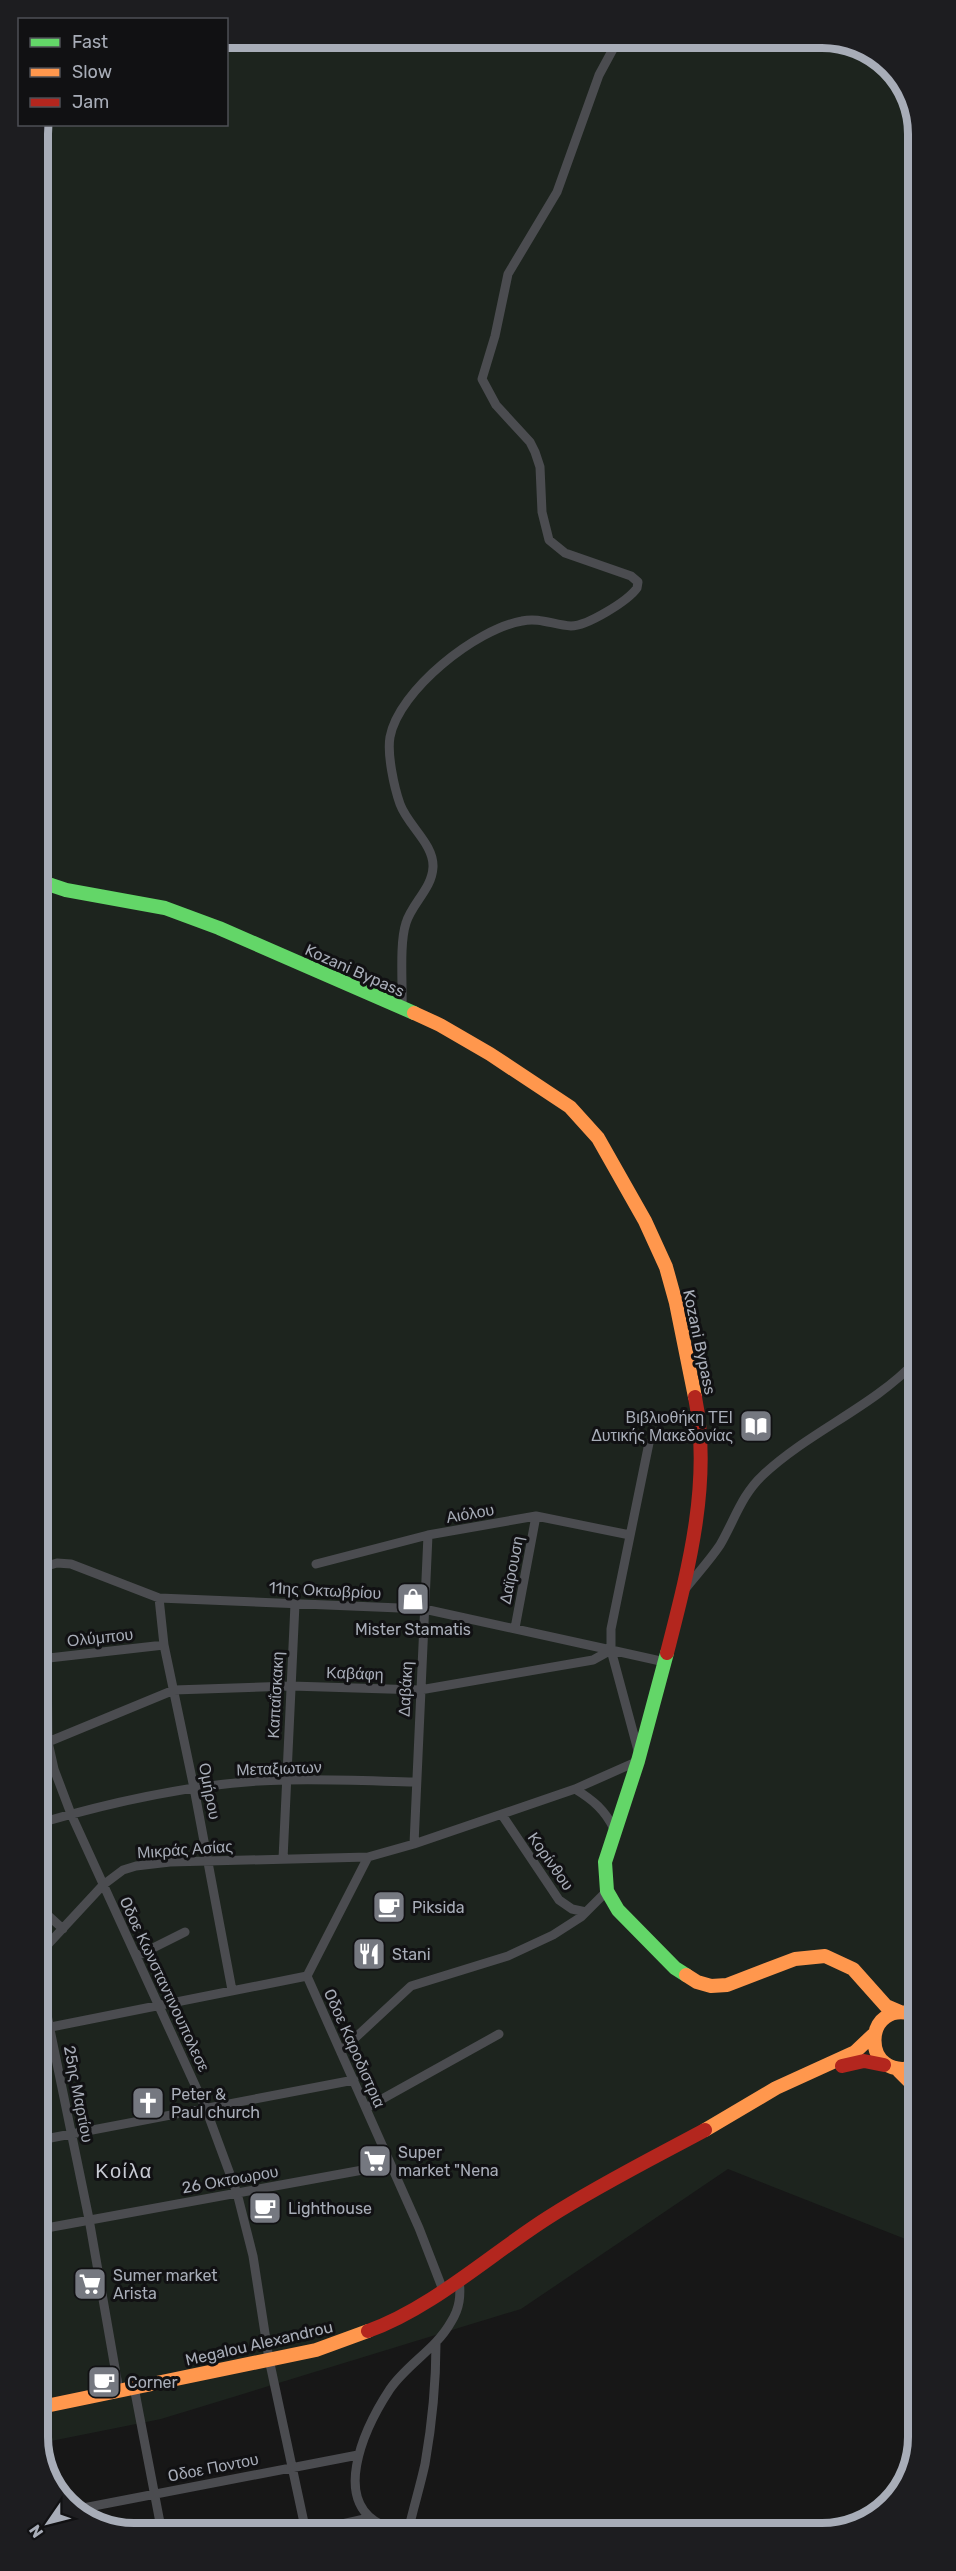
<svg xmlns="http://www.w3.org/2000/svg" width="956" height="2571" viewBox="0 0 956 2571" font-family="Rubik,sans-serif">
  <rect width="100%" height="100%" fill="#171717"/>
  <path fill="#1d241e" d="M227,38H829L881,58L915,109L918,2244L728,2169L521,2309L161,2419L41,2443L38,128L39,124H226Z"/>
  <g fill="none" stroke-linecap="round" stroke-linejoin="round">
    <path stroke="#4b4c50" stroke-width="9" d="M226,43L249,38
      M402,1010C403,986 399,944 406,923C412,903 432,889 433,867C434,844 408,826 400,804C394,787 387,754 390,737C399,690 476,629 522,621C539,617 554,625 571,626C587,626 628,601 637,588L638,582L631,576L565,553L549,540L542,512L540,467L535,452L530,442L496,405L482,379L495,336L508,274L557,192L599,75L619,38
      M316,1564L428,1535L536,1516L630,1535
      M40,1568L57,1563L71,1564L159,1598L424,1609L611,1650
      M686,1588C697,1574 710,1560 720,1545C734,1521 742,1494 763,1475C810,1431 873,1407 917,1360
      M159,1598L164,1645L194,1788L232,1990
      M515,1628L536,1516
      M47,1658L48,1742L54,1769L71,1814L206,2109L237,2193L253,2256L269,2359L306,2532
      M40,1659L164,1645
      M48,1742L174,1690L291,1686L420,1690L593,1660L611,1650L665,1662
      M639,1754L611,1650V1629L649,1443
      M575,1789C593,1800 605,1810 614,1829
      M502,1815L559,1900L572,1909L586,1912
      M40,1823C119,1800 205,1781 287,1780C330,1779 373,1781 415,1782
      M414,1844L428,1535
      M283,1859L295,1604
      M40,1908L63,1929
      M40,1953L103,1885L123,1870L136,1866L170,1862L368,1857L414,1844L575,1789L638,1761
      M137,1956L185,1932
      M307,1976L419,2228L443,2290
      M307,1976L368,1857
      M40,1981L89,2219L119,2391
      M51,2027L307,1976
      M341,2051L411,1986L508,1956L553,1935L581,1917L607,1891
      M366,2108L499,2034
      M40,2140L354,2080
      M41,2229L390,2165
      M459,2279C461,2295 460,2308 451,2322C436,2349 407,2364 390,2389C365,2427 326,2508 390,2528C412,2534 431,2527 453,2526C479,2524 504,2528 530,2532
      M41,2380L45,2406
      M134,2387L162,2533
      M41,2449L44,2468
      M73,2510L358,2455
      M306,2532L369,2518
      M408,2532C413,2509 420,2487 425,2464C432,2424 436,2384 436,2343"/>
    <path stroke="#63d668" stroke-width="14" d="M39,881L66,890L165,908L219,928L414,1013
      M667,1653L638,1761L605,1862L607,1891L618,1910L675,1968L686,1975"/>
    <path stroke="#ff974d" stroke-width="14" d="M414,1013L440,1025L490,1054L570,1107L598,1138L645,1221L666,1267L676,1303L695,1397
      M686,1975L697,1982L711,1986L727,1985L795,1959L825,1956L853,1969L886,2006L900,2012
      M918,2016C861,1993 859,2086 918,2066
      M899,2071L918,2090
      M705,2130L776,2088L855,2052L873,2035
      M41,2407L316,2350L368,2331"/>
    <path stroke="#b3261e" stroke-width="14" d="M667,1653C688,1571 712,1482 695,1397
      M842,2066L864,2061L884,2065
      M368,2331C431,2309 492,2253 549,2217C599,2185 653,2158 705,2130"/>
  </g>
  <defs>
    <g id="library-square" transform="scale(1.725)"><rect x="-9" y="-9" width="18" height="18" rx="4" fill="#757880" stroke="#111113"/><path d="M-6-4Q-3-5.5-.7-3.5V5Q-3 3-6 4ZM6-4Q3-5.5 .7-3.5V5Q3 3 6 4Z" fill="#fff"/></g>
    <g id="shop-square" transform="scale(1.725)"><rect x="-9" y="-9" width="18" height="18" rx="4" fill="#757880" stroke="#111113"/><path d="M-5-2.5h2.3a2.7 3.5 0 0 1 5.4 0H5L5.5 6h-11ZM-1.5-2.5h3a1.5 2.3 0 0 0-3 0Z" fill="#fff"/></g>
    <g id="cafe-square" transform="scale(1.725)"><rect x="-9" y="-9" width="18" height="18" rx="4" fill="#757880" stroke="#111113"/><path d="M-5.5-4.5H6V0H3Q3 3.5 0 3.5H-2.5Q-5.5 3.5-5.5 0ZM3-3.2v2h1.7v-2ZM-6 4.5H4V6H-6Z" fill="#fff"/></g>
    <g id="restaurant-square" transform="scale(1.725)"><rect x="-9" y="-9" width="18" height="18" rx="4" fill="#757880" stroke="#111113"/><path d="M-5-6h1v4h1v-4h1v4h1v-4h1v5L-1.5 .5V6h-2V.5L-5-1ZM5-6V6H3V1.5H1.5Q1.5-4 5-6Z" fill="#fff"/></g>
    <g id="church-square" transform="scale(1.725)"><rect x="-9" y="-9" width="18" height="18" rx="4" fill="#757880" stroke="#111113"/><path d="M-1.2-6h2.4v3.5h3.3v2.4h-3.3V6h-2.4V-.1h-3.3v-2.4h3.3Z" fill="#fff"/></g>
    <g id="supermarket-square" transform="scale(1.725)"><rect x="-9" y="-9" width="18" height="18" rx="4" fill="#757880" stroke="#111113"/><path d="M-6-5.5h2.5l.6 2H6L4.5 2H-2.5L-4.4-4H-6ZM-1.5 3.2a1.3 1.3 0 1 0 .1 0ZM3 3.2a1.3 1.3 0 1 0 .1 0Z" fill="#fff"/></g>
  </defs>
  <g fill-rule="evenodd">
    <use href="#library-square" x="756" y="1426"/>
    <use href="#shop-square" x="413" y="1599"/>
    <use href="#cafe-square" x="389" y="1907"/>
    <use href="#restaurant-square" x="369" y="1954"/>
    <use href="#church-square" x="148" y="2103"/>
    <use href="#supermarket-square" x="375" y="2161"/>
    <use href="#cafe-square" x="265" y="2208"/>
    <use href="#supermarket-square" x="90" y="2284"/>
    <use href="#cafe-square" x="104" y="2382"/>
  </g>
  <g text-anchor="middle" stroke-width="6" stroke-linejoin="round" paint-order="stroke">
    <g font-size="16" fill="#a8adb8" stroke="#111113">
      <text transform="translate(355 970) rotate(24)" y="6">Kozani Bypass</text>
      <text transform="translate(700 1342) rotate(78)" y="6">Kozani Bypass</text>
      <text transform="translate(470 1513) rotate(-10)" y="6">Αιόλου</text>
      <text transform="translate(511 1570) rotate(-79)" y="6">Δαϊρουση</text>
      <text transform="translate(325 1590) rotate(3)" y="6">11ης Οκτωβρίου</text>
      <text transform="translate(100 1637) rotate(-6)" y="6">Ολύμπου</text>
      <text transform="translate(355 1673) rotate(2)" y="6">Καβάφη</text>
      <text transform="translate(405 1689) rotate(-87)" y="6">Δαβάκη</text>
      <text transform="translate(275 1695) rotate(-87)" y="6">Καπαΐσκακη</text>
      <text transform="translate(279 1768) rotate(-2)" y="6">Μεταξιωτων</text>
      <text transform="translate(210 1791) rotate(79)" y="6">Ομήρου</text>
      <text transform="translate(185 1849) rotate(-4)" y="6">Μικράς Ασίας</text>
      <text transform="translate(551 1861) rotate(55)" y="6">Κορίνθου</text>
      <text transform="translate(165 1984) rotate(65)" y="6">Oδοε Κωνσταντινουπολεσε</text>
      <text transform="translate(355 2048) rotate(66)" y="6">Oδοε Καροδιστρια</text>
      <text transform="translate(79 2094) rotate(79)" y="6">25ης Μαρτίου</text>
      <text transform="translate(230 2179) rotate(-10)" y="6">26 Οκτοωρου</text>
      <text transform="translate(259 2343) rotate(-13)" y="6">Megalou Alexandrou</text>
      <text transform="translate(213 2467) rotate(-11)" y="6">Oδοε Ποντου</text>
    </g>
    <g font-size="16" fill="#a8adb8" stroke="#111113" text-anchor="start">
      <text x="733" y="1423" text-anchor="end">Βιβλιοθήκη ΤΕΙ<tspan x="733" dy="18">Δυτικής Μακεδονίας</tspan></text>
      <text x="413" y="1635" text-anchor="middle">Mister Stamatis</text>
      <text x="412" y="1913">Piksida</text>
      <text x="392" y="1960">Stani</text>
      <text x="171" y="2100">Peter &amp;<tspan x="171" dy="18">Paul church</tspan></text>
      <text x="398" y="2158">Super<tspan x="398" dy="18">market "Nena</tspan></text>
      <text x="288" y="2214">Lighthouse</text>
      <text x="113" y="2281">Sumer market<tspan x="113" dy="18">Arista</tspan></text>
      <text x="127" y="2388">Corner</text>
    </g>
    <g font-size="20" letter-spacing="1.5" fill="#c9ccd4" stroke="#111113">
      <text x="124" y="2178">Κοίλα</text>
    </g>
  </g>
  <path d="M0 0H956V2571H0ZM134 48H822A86 86 0 0 1 908 134V2437A86 86 0 0 1 822 2523H134A86 86 0 0 1 48 2437V134A86 86 0 0 1 134 48Z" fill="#1d1d20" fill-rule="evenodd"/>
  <path fill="none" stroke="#a8adb8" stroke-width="8" d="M134 48H822A86 86 0 0 1 908 134V2437A86 86 0 0 1 822 2523H134A86 86 0 0 1 48 2437V134A86 86 0 0 1 134 48Z"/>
  <rect x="18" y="18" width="210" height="108" fill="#111113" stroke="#4d4f55" stroke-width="1.5"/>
  <rect x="30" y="38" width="30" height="9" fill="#63d668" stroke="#4d4f55" stroke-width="1.5"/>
  <text x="72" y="48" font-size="18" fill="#a8adb8">Fast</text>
  <rect x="30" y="68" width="30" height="9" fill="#ff974d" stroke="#4d4f55" stroke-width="1.5"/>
  <text x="72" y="78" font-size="18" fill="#a8adb8">Slow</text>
  <rect x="30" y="98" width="30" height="9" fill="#b3261e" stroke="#4d4f55" stroke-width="1.5"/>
  <text x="72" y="108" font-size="18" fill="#a8adb8">Jam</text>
  <g transform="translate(48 2523) rotate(235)" stroke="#111113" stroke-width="4.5" paint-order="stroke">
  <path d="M0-4.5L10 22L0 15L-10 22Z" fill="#a8adb8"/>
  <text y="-9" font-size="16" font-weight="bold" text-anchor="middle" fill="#a8adb8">N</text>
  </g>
</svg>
